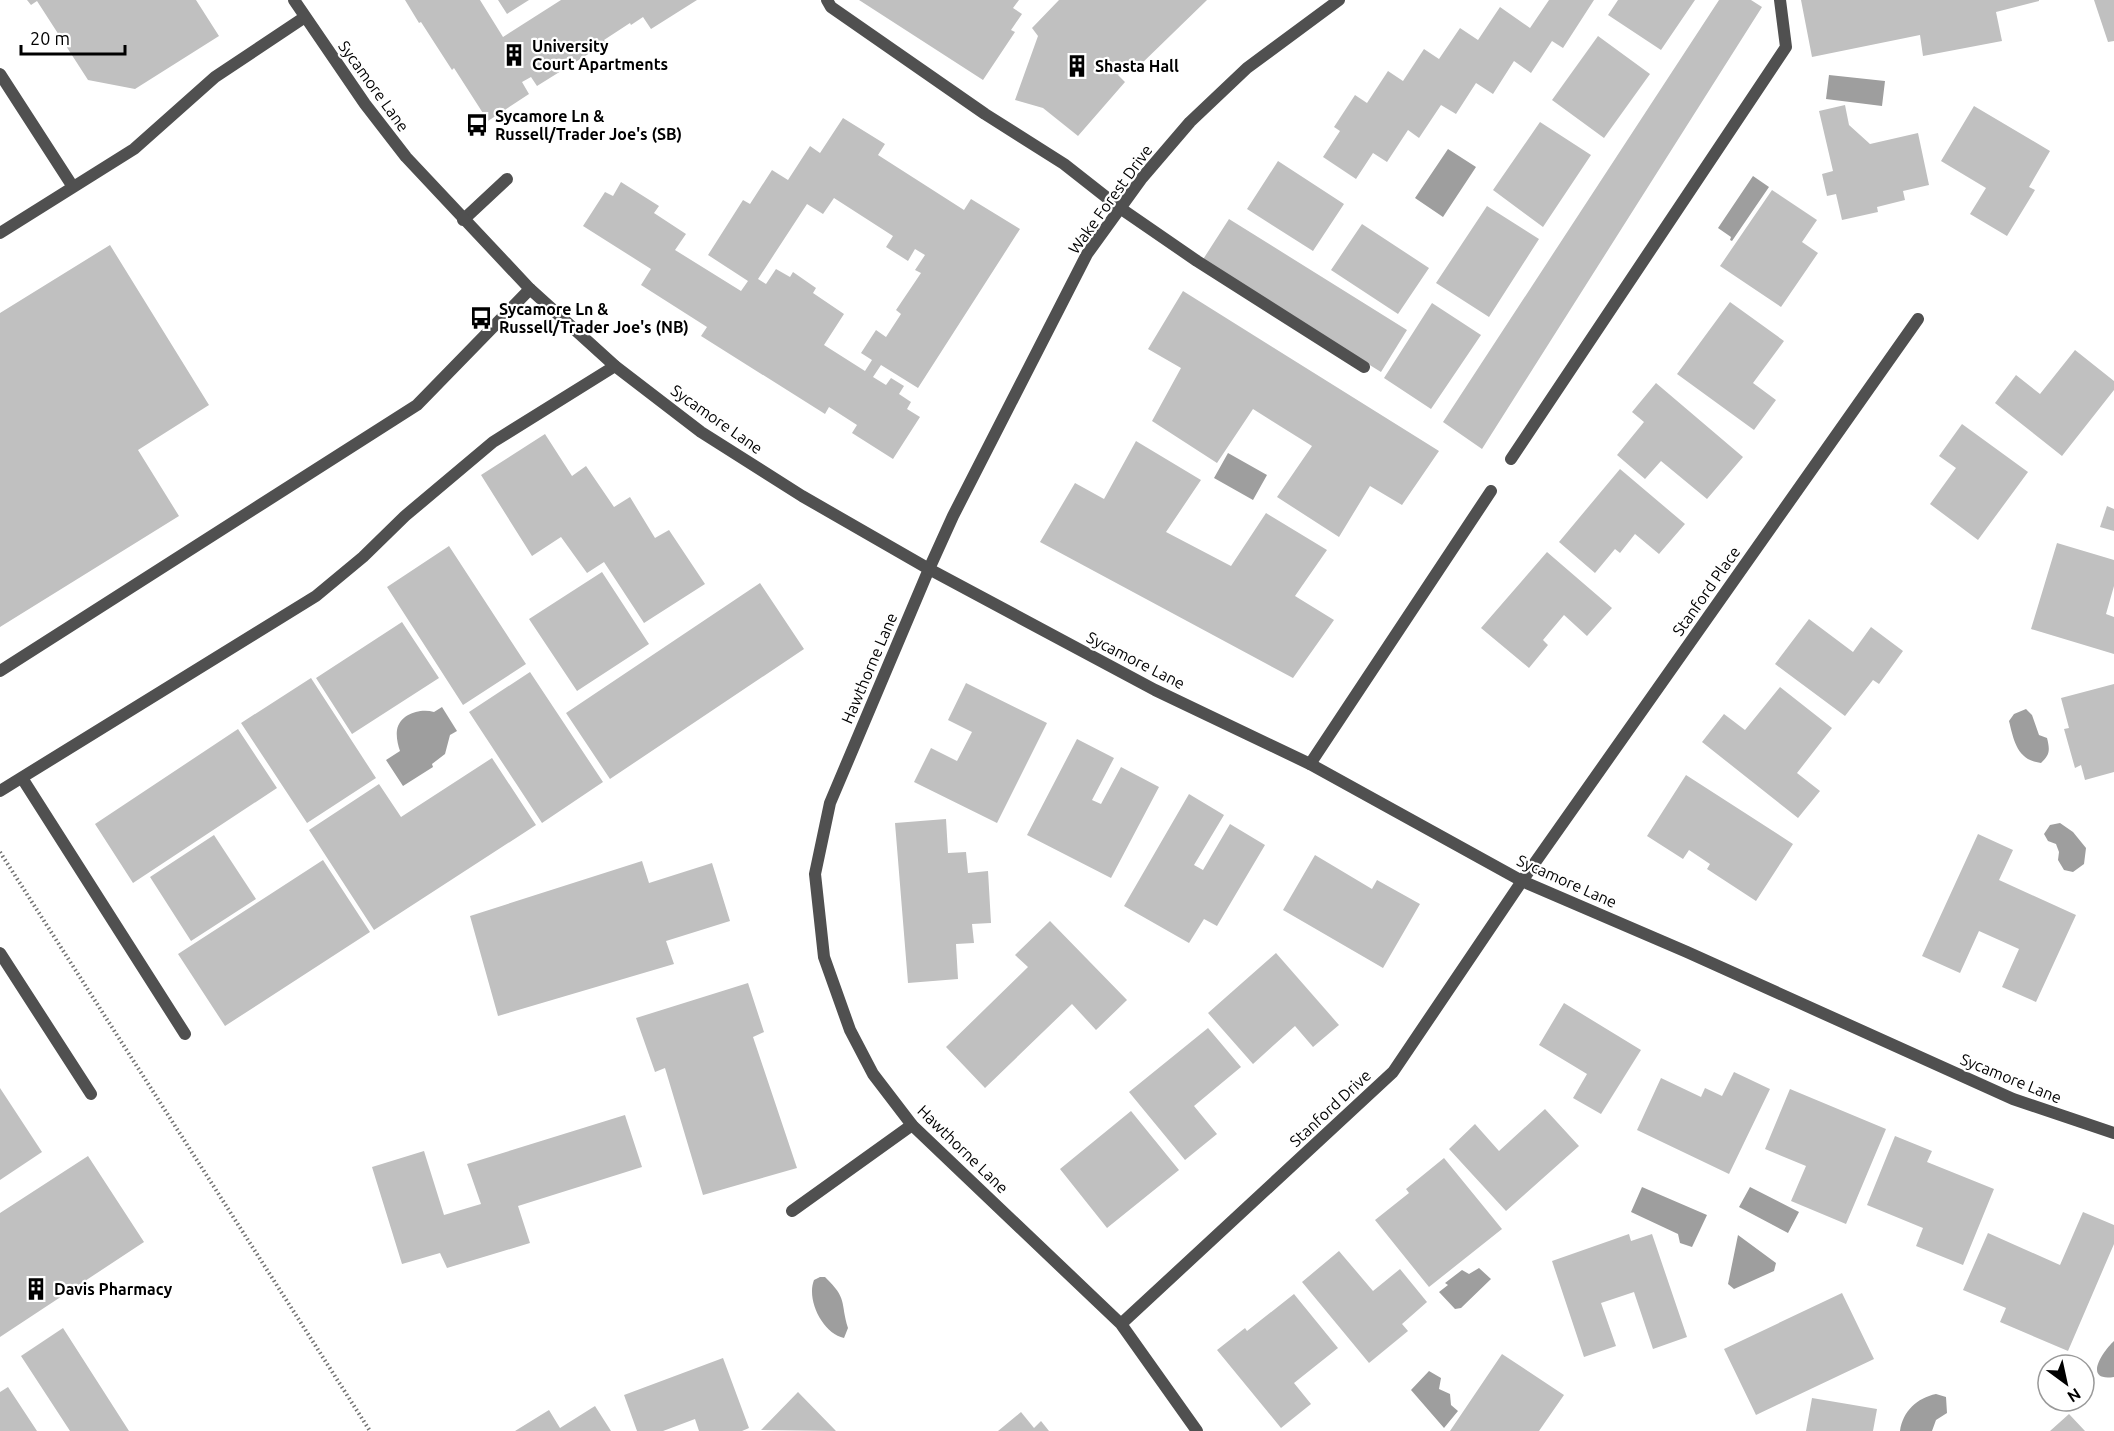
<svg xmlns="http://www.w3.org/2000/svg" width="2114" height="1431" viewBox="0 0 2114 1431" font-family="Ubuntu,sans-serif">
  <rect width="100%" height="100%" fill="#fff"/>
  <path fill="#9e9e9e" d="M1829,75L1885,81L1882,106L1826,99Z
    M1448,149L1476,167L1443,217L1415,198Z
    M1753,176L1769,187L1732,241L1730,240L1731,237L1718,228Z
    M1228,453L1267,475L1253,500L1214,478Z
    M442,707L457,731L450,735L445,754L432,764L433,767L403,786L386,760L400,751C398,745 396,737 397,730C400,714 420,708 434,712Z
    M2026,709L2032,715L2039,735L2047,738C2050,750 2050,755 2041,763C2017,760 2014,741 2009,721L2014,714Z
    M2060,823L2073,832L2086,848L2084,864L2073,872L2064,870L2058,860L2059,852L2056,844L2048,841L2044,834L2050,825Z
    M1642,1187L1707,1215L1692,1247L1680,1243L1678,1234L1631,1212Z
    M1750,1187L1799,1212L1788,1233L1739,1207Z
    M1738,1235L1776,1263L1774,1271L1734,1289L1728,1284Z
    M1479,1268L1491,1279L1461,1308L1455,1309L1439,1292L1448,1285L1445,1283L1462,1270L1469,1274Z
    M820,1277H825C848,1299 840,1302 848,1328L844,1338C823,1334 806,1300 814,1280Z
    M2114,1341V1377C2082,1382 2103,1351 2114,1341Z
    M1429,1371L1441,1378L1439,1389L1450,1394L1451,1405L1458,1411L1444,1428L1411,1390Z
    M1936,1394L1946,1397L1947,1413L1936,1420L1932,1431H1900C1903,1411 1917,1398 1936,1394Z"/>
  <path fill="#c0c0c0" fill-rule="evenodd" d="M27,0H196L219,36L135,89L88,80L37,1L31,5Z
    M405,0H480L503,37L561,0H697L651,29L643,17L631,25L630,23L604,40L606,43L537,86L531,77L522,82L529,94L488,121L454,68L452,70L421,22L419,23Z
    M498,0H529L507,14Z
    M859,0H1019L1013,8L1022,14L1011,30L1015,32L983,80Z
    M1059,0H1207L1136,69L1129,62L1118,75L1125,82L1078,136L1043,108L1015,100L1038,36L1032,28Z
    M1549,0H1594L1563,48L1552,41L1531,73L1514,61L1493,94L1476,83L1456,114L1441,105L1419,138L1408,130L1387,162L1373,153L1356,179L1323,157L1340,131L1334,127L1355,95L1367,103L1388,71L1403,81L1424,49L1439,59L1460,28L1478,40L1500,7L1530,28Z
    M1618,0H1695L1661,50L1608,15Z
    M1719,0H1751L1762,7L1482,449L1443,422Z
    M1801,0H2039V1L1996,12L2002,41L1923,56L1920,35L1812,57Z
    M2094,0H2114V41L2108,42Z
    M1598,36L1650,74L1604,138L1552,100Z
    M1845,105L1849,125L1870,144L1918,133L1929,185L1903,191L1905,200L1877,207L1878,212L1842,220L1836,194L1827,196L1822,174L1833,171L1819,111Z
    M1974,106L2050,151L2029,187L2035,190L2007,236L1970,214L1986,188L1941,161Z
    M843,118L885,144L878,155L964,210L971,199L1020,229L918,388L881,365L873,377L886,385L891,378L904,386L899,394L911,402L907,409L920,417L893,459L852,433L857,425L829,407L825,414L701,336L707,327L641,285L651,269L583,226L605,192L613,196L621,182L659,206L654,213L686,234L675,250L741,291L748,281L708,255L743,200L750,204L772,170L788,180L810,146L820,153ZM834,198L893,236L886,247L908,261L915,249L925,255L915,270L921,273L896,310L901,314L886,337L876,330L861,353L872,360L865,371L824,345L844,314L813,293L816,288L793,272L790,277L776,269L766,284L758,279L807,204L823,214Z
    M1540,122L1591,155L1543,227L1493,190Z
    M1278,161L1344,204L1313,251L1247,209Z
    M1772,190L1817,220L1802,242L1818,253L1781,307L1720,266Z
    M1487,206L1539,239L1489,317L1436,283Z
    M1229,219L1407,330L1381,372L1202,261Z
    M1362,224L1429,268L1398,314L1331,270Z
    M110,245L209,405L138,450L179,516L0,627V313Z
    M1183,291L1439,451L1402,505L1370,486L1339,537L1277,497L1312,446L1253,409L1217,463L1152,421L1181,368L1148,349Z
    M1730,302L1784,341L1753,383L1776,400L1754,430L1677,374Z
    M1432,303L1481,335L1431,409L1384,378Z
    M2075,350L2114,381V390L2062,456L1995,403L2016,375L2040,394Z
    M1656,383L1743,457L1707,499L1661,461L1645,479L1617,455L1644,422L1632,412Z
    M1962,424L2028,472L1978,540L1930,504L1956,468L1939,456Z
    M545,434L572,476L586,466L614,507L630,497L655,538L669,530L705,584L644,623L604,562L587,573L561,537L532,556L481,475Z
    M1136,441L1201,480L1166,532L1231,566L1266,513L1327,550L1295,596L1334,620L1293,678L1040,542L1075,483L1104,499Z
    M1620,469L1685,524L1659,554L1635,534L1620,553L1615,549L1595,573L1559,542Z
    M2107,506L2114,509V531L2100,527Z
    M2057,543L2114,560V586L2106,614L2114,617V654L2031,629Z
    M449,546L526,664L463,705L387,587Z
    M1547,552L1612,608L1587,636L1564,615L1543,640L1548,645L1529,668L1481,628Z
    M602,572L649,644L577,691L529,619Z
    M760,583L804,649L610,779L566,713Z
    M1809,619L1853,652L1871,627L1903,651L1879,684L1873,680L1845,716L1775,664Z
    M402,622L439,678L352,734L316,678Z
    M530,672L603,782L542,823L469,712Z
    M311,678L376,778L307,823L241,723Z
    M966,683L1047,723L997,823L914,782L931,748L957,761L972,732L948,720Z
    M2114,684V772L2085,780L2081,765L2075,768L2064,729L2069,728L2061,698Z
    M1780,687L1832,728L1797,773L1820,791L1798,818L1702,742L1724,714L1745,730Z
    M238,729L277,788L133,883L95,824Z
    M1077,739L1114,758L1092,800L1101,804L1121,767L1159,787L1111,878L1027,835Z
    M492,758L536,825L374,930L309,830L379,784L401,817Z
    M1686,775L1793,844L1756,901L1707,869L1710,864L1689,850L1683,859L1647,836Z
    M1189,794L1224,815L1194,865L1203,870L1230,824L1265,845L1217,926L1204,919L1189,943L1124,906Z
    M946,819L948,853L966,852L968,873L988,871L991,923L972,924L974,943L956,944L958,979L908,983L895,823Z
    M1978,834L2013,850L1999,880L2076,915L2036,1002L2002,987L2019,949L1979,931L1960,973L1922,956Z
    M214,835L256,899L191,941L150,877Z
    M1315,855L1372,889L1377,880L1420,904L1383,968L1283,910Z
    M323,860L370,932L225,1026L178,954Z
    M642,861L649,883L712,863L730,921L666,941L674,964L498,1016L470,916Z
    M1050,921L1127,1000L1096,1030L1072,1004L985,1088L946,1047L1028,967L1015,955Z
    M1276,953L1339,1025L1313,1047L1295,1026L1253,1064L1208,1013Z
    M748,983L764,1032L753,1037L797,1168L703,1195L665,1068L655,1072L636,1018Z
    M1564,1003L1641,1050L1601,1114L1573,1098L1587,1074L1539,1045Z
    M1208,1028L1241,1067L1194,1106L1217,1134L1185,1160L1129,1092Z
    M1734,1072L1770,1089L1729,1174L1637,1130L1661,1078L1701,1097L1705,1088L1722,1096Z
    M0,1088L42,1152L0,1180Z
    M1790,1089L1886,1129L1846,1224L1791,1201L1806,1166L1765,1149Z
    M1545,1109L1579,1146L1506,1211L1449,1149L1475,1124L1499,1151Z
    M1131,1111L1179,1170L1107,1228L1060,1169Z
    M625,1115L642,1167L518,1206L530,1243L447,1268L440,1253L402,1264L372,1167L424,1151L444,1215L481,1204L467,1164Z
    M1895,1136L1932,1151L1927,1162L1994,1189L1963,1265L1916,1246L1923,1228L1867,1205Z
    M88,1156L144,1242L0,1337V1213Z
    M1444,1158L1502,1229L1429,1287L1375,1220L1409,1193L1406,1189Z
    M2083,1212L2114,1225V1244L2068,1351L2000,1322L2006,1308L1963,1290L1988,1233L2060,1265Z
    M1629,1234L1631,1241L1652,1234L1687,1337L1653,1349L1634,1292L1601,1303L1616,1346L1584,1357L1552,1261Z
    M1339,1251L1373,1291L1400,1269L1427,1302L1402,1324L1408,1331L1369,1363L1302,1282Z
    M1842,1293L1874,1359L1756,1415L1724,1349Z
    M1294,1294L1338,1348L1294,1383L1311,1404L1281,1428L1217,1350L1245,1328L1247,1331Z
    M63,1328L129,1431H70L21,1356Z
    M1502,1354L1564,1395L1539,1431H1450Z
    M723,1358L749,1428L742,1431H699L695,1419L663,1431H637L624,1395Z
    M8,1387L37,1431H0V1392Z
    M798,1392L836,1431L761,1430Z
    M1812,1398L1877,1409L1873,1431H1806Z
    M595,1406L611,1431H515L549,1410L560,1428Z
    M1021,1412L1034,1428L1041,1421L1049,1431H998Z
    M2069,1414L2085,1431H2050Z"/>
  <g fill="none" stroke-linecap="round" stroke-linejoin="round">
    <path stroke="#727272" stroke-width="4" stroke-dasharray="1.5 3" stroke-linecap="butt" d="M0,852L370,1431"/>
    <path stroke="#505050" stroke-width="12" d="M827,0L831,7L985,114L1064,164L1120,208L1197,261L1364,367
      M0,74L73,187
      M463,220L507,179
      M0,233L134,149L215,77L305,17
      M1511,459L1786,47L1780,0
      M0,671L417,405L530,289
      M1310,764L1491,491
      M22,778L185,1034
      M0,791L316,596L363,557L405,516L493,442L615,366
      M0,953L91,1094
      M792,1211L912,1125"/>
    <path stroke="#505050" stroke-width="12" d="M1121,1324L1393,1072L1522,881L1918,319
      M1197,1431L1121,1324L912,1125L873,1074L850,1030L824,957L815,874L830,803L929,569L953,516L1087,254L1142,178L1190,122L1247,68L1339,0"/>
    <path stroke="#505050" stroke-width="12" d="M294,0L365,104L406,157L530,289L615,366L701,432L802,496L929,569L1155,690L1310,764L1522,881L1687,952L2013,1099L2114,1133"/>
  </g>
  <defs>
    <g id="building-bare" transform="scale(1.8)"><path d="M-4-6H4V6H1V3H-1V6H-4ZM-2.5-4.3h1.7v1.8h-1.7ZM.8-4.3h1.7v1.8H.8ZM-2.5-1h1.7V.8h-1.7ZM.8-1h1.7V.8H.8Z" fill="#000" stroke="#fff" stroke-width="2.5" paint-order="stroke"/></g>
    <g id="bus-bare" transform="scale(1.8)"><path d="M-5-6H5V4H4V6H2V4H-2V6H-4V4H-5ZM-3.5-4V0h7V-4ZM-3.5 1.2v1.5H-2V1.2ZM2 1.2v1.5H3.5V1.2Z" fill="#000" stroke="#fff" stroke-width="2.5" paint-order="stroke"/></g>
  </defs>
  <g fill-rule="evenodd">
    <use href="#building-bare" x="514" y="55"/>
    <use href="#building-bare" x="1077" y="66"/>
    <use href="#bus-bare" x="477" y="125"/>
    <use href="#bus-bare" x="481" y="318"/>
    <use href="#building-bare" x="36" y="1289"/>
  </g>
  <g text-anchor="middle" stroke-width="4.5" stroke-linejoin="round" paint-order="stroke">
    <g font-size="16" font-weight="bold" fill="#000" stroke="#fff" text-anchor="start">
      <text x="532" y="52">University<tspan x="532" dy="18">Court Apartments</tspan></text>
      <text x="1095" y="72">Shasta Hall</text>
      <text x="495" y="122">Sycamore Ln &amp;<tspan x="495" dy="18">Russell/Trader Joe's (SB)</tspan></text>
      <text x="499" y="315">Sycamore Ln &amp;<tspan x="499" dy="18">Russell/Trader Joe's (NB)</tspan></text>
      <text x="54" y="1295">Davis Pharmacy</text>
    </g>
    <g font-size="16" fill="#000" stroke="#fff">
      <text transform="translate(374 86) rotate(54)" y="6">Sycamore Lane</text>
      <text transform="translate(1110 199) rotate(-54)" y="6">Wake Forest Drive</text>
      <text transform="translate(717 419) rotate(35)" y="6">Sycamore Lane</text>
      <text transform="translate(1706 591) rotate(-55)" y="6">Stanford Place</text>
      <text transform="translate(1136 660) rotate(27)" y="6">Sycamore Lane</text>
      <text transform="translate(869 668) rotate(-67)" y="6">Hawthorne Lane</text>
      <text transform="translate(1567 881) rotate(24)" y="6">Sycamore Lane</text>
      <text transform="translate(2011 1078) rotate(22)" y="6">Sycamore Lane</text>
      <text transform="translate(1330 1108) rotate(-43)" y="6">Stanford Drive</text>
      <text transform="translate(963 1149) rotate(44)" y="6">Hawthorne Lane</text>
    </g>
  </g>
  <g transform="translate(2066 1383) rotate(147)"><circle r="28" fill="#ffffff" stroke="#999999" stroke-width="1.5"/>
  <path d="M0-4.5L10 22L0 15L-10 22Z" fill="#000000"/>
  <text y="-9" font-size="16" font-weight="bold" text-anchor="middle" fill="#000000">N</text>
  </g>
  <path d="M21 45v9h104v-9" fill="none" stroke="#000000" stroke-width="3"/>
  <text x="30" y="45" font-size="18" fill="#000000" stroke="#ffffff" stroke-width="4.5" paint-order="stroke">20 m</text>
</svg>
